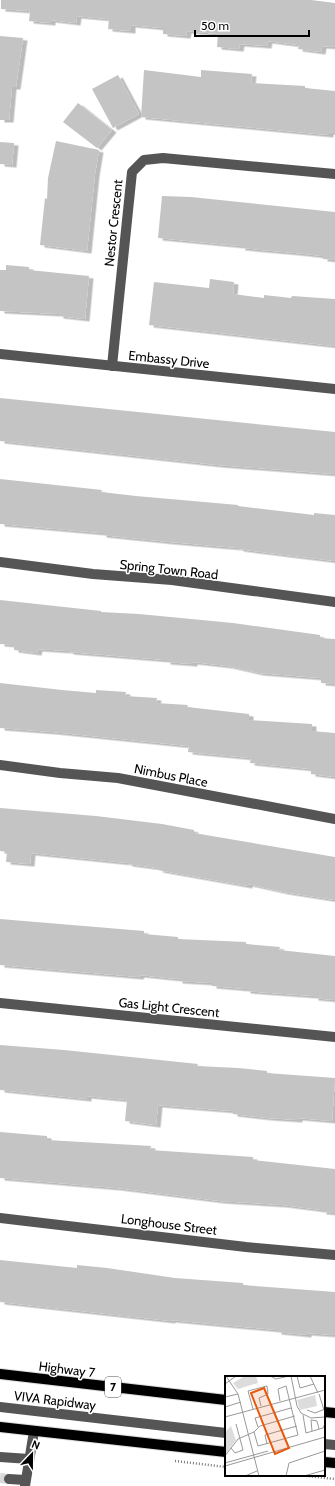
<svg xmlns="http://www.w3.org/2000/svg" width="335" height="1486" viewBox="0 0 335 1486" font-family="Cabin,sans-serif">
  <defs>
    <filter id="shadow"><feDropShadow dx="4.5" dy="2.5" stdDeviation="0" flood-color="#0004"/></filter>
  </defs>
  <rect width="100%" height="100%" fill="#fff"/>
  <path fill="#c4c4c4" filter="url(#shadow)" d="M1,0H311L335,3V47L322,46L321,52L298,49L299,45L268,41L267,46L240,44L239,49L217,47L218,34L187,31L186,36L163,34V28L131,25V31L108,29L109,19L77,16L76,23L51,20V23L29,21L30,11L1,9Z
    M0,36L23,38L16,87H12L9,120H0Z
    M144,70L201,77V70L252,74L251,83L305,86V88L335,91V133L329,132V135L141,117Z
    M118,75L139,114L113,128L92,89Z
    M78,103L112,130L97,148L63,122Z
    M56,141L99,150L95,174L87,251L40,245L45,198L47,199L48,178Z
    M0,142L14,143L12,165L0,164Z
    M162,196L191,197L335,212V260L323,259V256L296,253L241,248V246L158,238Z
    M6,265L29,267V270L89,276L85,319L59,316V314L0,311V270H6Z
    M210,279L234,282L233,294L264,298V295L291,298L292,296L335,299V346L149,325L154,282L209,288Z
    M0,398L335,432V474L218,465L0,441Z
    M0,479L102,490L101,492L136,496L238,505V506L314,515V513L335,515V561L239,549V548L170,542L102,535V533L0,524Z
    M0,600L101,611V612L139,614L233,623L320,635V638L335,639V684L321,683V678L259,673L228,666L193,662V664L166,662V660L69,652V651L38,649L37,653L14,650V645L0,644Z
    M0,683L62,690L96,693V690L126,692L125,696L157,698L156,703L188,705L187,707L249,714V720L312,724V731L335,733V777L311,774V769L250,763L251,758L188,752L189,746L53,732L0,728Z
    M0,808L96,816L162,824L194,830V833L335,857V900L284,892L248,884V886L158,870L159,868L128,864V863L31,853L30,864L6,862L7,852L0,851Z
    M0,919L144,931V934L178,937V939L246,942V944L280,947L279,950L335,956V1000L314,998V996L246,991V989L212,986V983L178,981V979L140,975L139,977L0,965Z
    M0,1045L64,1050L198,1064L197,1066L238,1068L267,1071V1073L335,1078L332,1121L298,1118V1120L268,1118L233,1114V1111L158,1105L156,1125L125,1121L127,1100L87,1096V1099L0,1090Z
    M0,1132L47,1136V1140L151,1146L150,1150L253,1157V1160L335,1169V1213L322,1212V1210L283,1205L220,1201L117,1188L0,1178Z
    M0,1260L77,1268V1265L107,1268L175,1278L243,1283V1285L335,1292V1335L307,1333V1335L277,1332V1330L244,1327L171,1320V1321L0,1302Z"/>
  <g fill="none" stroke-linecap="round" stroke-linejoin="round">
    <path stroke="#d9d9d9" stroke-width="10" stroke-dasharray="10 5" stroke-linecap="butt" d="M0,1478L9,1479"/>
    <g stroke="#dbdbdb" stroke-width="12">
      <path id="major" d="M0,1374L226,1400
        M324,1412L335,1413
        M0,1427L226,1452
        M324,1462L335,1463"/>
    </g>
    <path stroke="#777" stroke-width="2.5" stroke-dasharray="1 2" stroke-linecap="butt" d="M175,1461L226,1467
      M297,1475L335,1479"/>
    <path stroke="#555" stroke-width="10" d="M0,354L335,389
      M112,366L132,172L144,160L163,158L335,174
      M0,562L93,574L172,580L335,602
      M0,765L60,773L118,778L335,819
      M0,1003L335,1037
      M0,1218L246,1247L335,1255
      M0,1407L226,1433
      M324,1444L335,1445
      M0,1457L29,1459
      M9,1479L25,1480
      M25,1486L34,1431"/>
    <use href="#major" stroke="#000" stroke-width="10"/>
  </g>
  <g text-anchor="middle" stroke-width="3" stroke-linejoin="round" paint-order="stroke">
    <rect fill="#fff" stroke="#4c4c4c" stroke-width="1" x="105" y="1377" width="16" height="20" rx="3"/>
    <g font-size="12" font-weight="bold" fill="#000">
      <text x="113" y="1391">7</text>
    </g>
    <g font-size="13" fill="#000" stroke="#fff">
      <text transform="translate(113 223) rotate(-84)" y="5">Nestor Crescent</text>
      <text transform="translate(169 359) rotate(6)" y="5">Embassy Drive</text>
      <text transform="translate(169 569) rotate(6)" y="5">Spring Town Road</text>
      <text transform="translate(171 775) rotate(11)" y="5">Nimbus Place</text>
      <text transform="translate(169 1007) rotate(6)" y="5">Gas Light Crescent</text>
      <text transform="translate(169 1224) rotate(7)" y="5">Longhouse Street</text>
      <text transform="translate(67 1369) rotate(7)" y="5">Highway 7</text>
      <text transform="translate(55 1400) rotate(7)" y="5">VIVA Rapidway</text>
    </g>
  </g>
  <g transform="translate(225 1376)">
    <rect width="100" height="100" fill="#fff"/>
    <path d="M20,0H31L33,7L13,13L8,7ZM90,19L92,30L75,34L72,24ZM6,50L11,64L0,79V56Z" fill="#dcdcdc"/>
    <path fill="none" stroke="#999" stroke-width="1" d="M1,0L13,18L34,100M45,0L51,3L64,0M66,0L72,30L76,37L86,42L100,41M72,0L75,12L89,8M85,0L93,17M0,8L11,0M94,18L99,34M0,21L13,18M0,31L16,26M28,33L23,15L42,10L43,18L34,22L36,30M82,34L90,37L100,33M78,39L81,57L98,52L100,48M0,41L100,14M33,51L30,42L66,32M87,55L86,44L92,45L94,53M29,56L33,70L73,59L61,10L53,13L55,25M42,68L40,59L72,50M6,72L10,77L18,74L11,48M0,80L13,63L29,56L35,50L70,40M0,87L43,75M0,90L100,61M20,100L32,95M61,100L64,87L100,75M79,100L100,94"/>
    <path fill="#e8590c" fill-opacity="0.15" stroke="#e8590c" stroke-width="2" d="M39,12L64,72L50,78L26,17Z"/>
    <rect width="100" height="100" fill="none" stroke="#000" stroke-width="2"/>
  </g>
  <g transform="translate(32 1454) rotate(22)" stroke="#ffffff" stroke-width="3" paint-order="stroke">
  <path d="M0-3L7 15L0 10L-7 15Z" fill="#000000"/>
  <text y="-6" font-size="11" font-weight="bold" text-anchor="middle" fill="#000000">N</text>
  </g>
  <path d="M195 30v6h114v-6" fill="none" stroke="#000000" stroke-width="2"/>
  <text x="201" y="30" font-size="12" fill="#000000" stroke="#ffffff" stroke-width="3" paint-order="stroke">50 m</text>
</svg>
